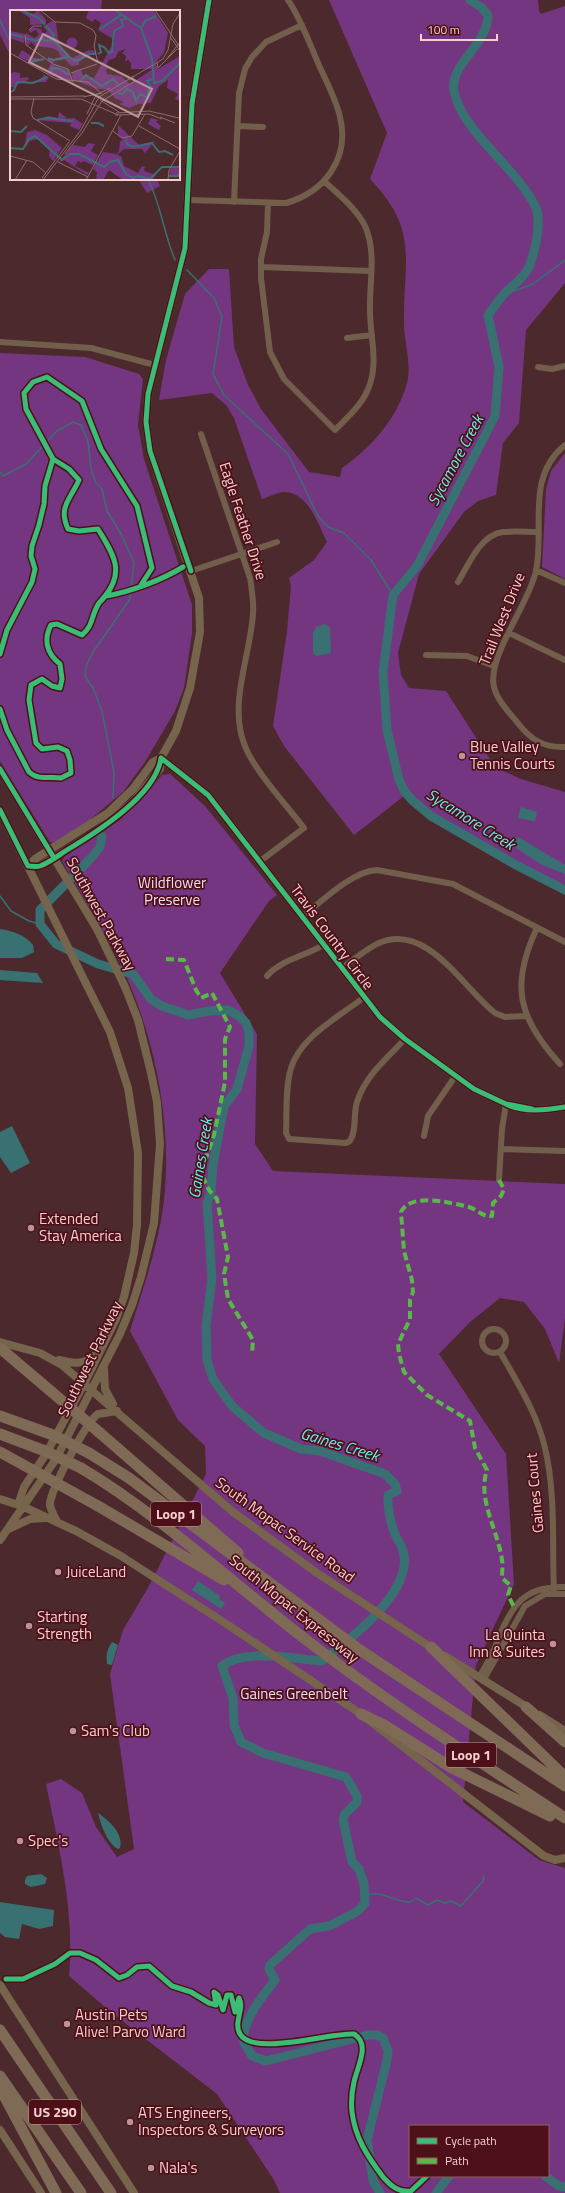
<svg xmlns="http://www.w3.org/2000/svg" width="565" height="2193" viewBox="0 0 565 2193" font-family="'Titillium Web',sans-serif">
  <rect width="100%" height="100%" fill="#4c292d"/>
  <path fill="#753681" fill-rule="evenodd" d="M0,0H102L101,11H11V57L0,35Z
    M329,0H538L539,11L541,14L565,6V283L526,330L519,423L503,443L496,495L478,501L464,512L419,574L398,653L401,675L409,688L446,691L495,767L521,779L565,792V894L501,860L437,823L404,796L354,835L284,746L273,726L287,631L291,586L289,578L314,560L327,542C318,524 308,491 283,492C276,493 268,497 262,499L234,418L226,405L212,393L159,400L166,360L185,294L209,269H229L234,347L248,385L261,409L309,472L340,477L342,468C371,448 397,419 407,383C412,364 404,343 404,323C403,260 420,231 370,179L387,133Z
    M138,179H157L160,186L147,193Z
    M0,353L85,357L139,374L143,379L138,425L144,459L192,605V633L184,688L175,711L145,762L123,792L80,828L53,843L50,842L0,761Z
    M565,453V579L542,567L546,489L551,471Z
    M170,774L205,806L277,895L269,901L220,973L257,1034L255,1144L273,1171L565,1184V1318L559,1363L545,1329L524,1302L500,1298L470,1322L439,1354L506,1454L514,1584L476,1665L463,1802L539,1860L565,1868V2193H280L274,2180L217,2094L112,2013L69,1976C75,1912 59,1848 46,1784L61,1779L82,1793L96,1827L117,1857L134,1849L110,1674L123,1630L149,1586L206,1474L205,1446L178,1420L130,1331C144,1285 161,1239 165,1190C171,1115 153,1029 119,961C102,927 81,894 62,861L65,856L120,820L162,775ZM410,2126H548V2176H410Z"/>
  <path fill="#397072" d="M325,624L330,628L331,653L316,656L313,653V634L316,627Z
    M521,807L537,812L535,821L518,818Z
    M518,837L565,865V874L542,865L515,847L512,838Z
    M0,929C13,931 25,935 33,945L34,952L22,958H0Z
    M0,970L37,973L43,983L0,980Z
    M12,1126L30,1163L11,1173L0,1157V1132Z
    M198,1581L220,1596L219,1599L225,1603L221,1609L192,1590Z
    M112,1642L118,1645L112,1665L107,1664C106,1655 107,1649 112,1642Z
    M98,1813C108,1820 124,1833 120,1848L118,1849C107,1843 101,1825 98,1813Z
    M41,1874L47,1878L45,1884L31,1887L25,1884V1880L27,1876Z
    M0,1902L54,1910L53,1926L39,1929L22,1924L19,1939L5,1937L0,1933Z"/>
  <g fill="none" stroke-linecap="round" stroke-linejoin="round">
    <path stroke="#397072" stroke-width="1.5" d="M0,20L11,44
      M148,179C161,205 164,234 175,260
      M187,270L214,298L222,317L213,374L224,395L288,454L318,516L328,527L344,533L371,560L393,595
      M503,295L533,284L565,260
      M0,472L3,476L26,464L57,431L73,422L81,425L88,441L91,469L96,483L102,489L107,511L121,534L134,562L130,599L93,652L86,666L85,676L93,688L102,711L114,772L113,798
      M0,896L11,911L29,921L40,924
      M366,1895C382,1890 394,1902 410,1902L416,1898L428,1905L437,1900L445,1903L451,1901L461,1906L483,1881L484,1876"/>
    <path stroke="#397072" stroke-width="9" d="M470,0L481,7L488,15C488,45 449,64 454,91C460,126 506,161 526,191C532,200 538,208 538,218C539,226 537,235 536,243C534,251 532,261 528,269C522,280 511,286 503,295C498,302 493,308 488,315L499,367L495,416L417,566L393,595L383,672L387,730L399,780L405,792L412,800L431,816L516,865L565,890
      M102,836L100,847L91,858L40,910V924L56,944L98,964L133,974L151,999L162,1006L188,1015L209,1011L228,1010L239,1016L246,1023L249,1032V1046L237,1089L224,1106L213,1165L211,1192L207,1203L212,1278L206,1326L207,1360L213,1379L232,1406L264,1433L301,1449L320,1451L385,1474L395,1484L397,1491L388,1495C387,1507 391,1524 395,1534C397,1540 402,1545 403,1551C415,1591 349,1640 322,1661C294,1659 245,1648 222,1666L233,1698L234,1725L241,1742L263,1753L346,1777L357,1796V1802L345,1814L343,1819L352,1862L359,1869L364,1884L365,1903L358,1911L329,1926L310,1929L270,1965L269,1969L275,1980C264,1994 240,2023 244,2042C246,2047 250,2052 252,2056L266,2061L368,2035H377L383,2038L388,2051L387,2060L367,2140L373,2181L380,2193
      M545,2176L559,2186L565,2187
      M436,2193L449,2176"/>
    <path stroke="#725f4b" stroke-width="6" d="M238,126L263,127
      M188,200L286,203C325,192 350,158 340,117C336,99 326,81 318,63C309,42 301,19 288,0
      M234,202L239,93L245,69L252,57L266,42L302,25
      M268,203L267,232L261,259V278L270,352L284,379L335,430C349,416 364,403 370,384C378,360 370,335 370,311C369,283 377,253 365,226C356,208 339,195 324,181
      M261,267L371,271
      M347,338L372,335
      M0,342L91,348L155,365
      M538,367L552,369L565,366
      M201,434L250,578C252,590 254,602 253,614C250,657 228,705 245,746C254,770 287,806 304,828L259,862
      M565,445C525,477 545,528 536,571C529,604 487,656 494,687C497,700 508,711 517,722C530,739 543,748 565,747
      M536,570L565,583
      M191,571L277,542
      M458,582C469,564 480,535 503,532C514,531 526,532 538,532
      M509,633L565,660
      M426,655L467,656L494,666
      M302,917C321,902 352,871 377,870L453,884L565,942
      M537,928C510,985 518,1018 560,1064
      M341,969C353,960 366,949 379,943C427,922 463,988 495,1013L505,1017L527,1016
      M267,976C280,960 306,956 323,945
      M363,998C339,1017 301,1036 291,1068C285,1089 287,1112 286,1133L289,1139L346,1143L350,1141C357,1130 353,1114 357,1102C365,1076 387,1058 405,1039
      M424,1136L428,1116L456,1075
      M501,1149L565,1151
      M499,1180L502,1129L506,1104
      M482 1341a12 12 0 1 1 24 0a12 12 0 1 1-24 0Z
      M500,1352C517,1382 537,1413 545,1448C556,1494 552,1546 554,1593
      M479,1678C485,1666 493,1654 497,1642C511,1606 524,1585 565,1587
      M483,1681L525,1606L545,1594H565"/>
    <path stroke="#76644c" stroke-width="8" d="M161,758L208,795L380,1017L405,1039L474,1089L506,1104
      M0,769L97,929L125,987L138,1020L151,1073L157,1102L160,1144L154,1223L141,1277L132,1305L120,1334L56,1459L0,1540
      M0,810L110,1032L128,1088L138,1153L137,1225L134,1253L124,1297L116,1319L85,1382L46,1454L24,1487L19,1502L22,1506
      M28,866H40L54,858L96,832L133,802L160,769L161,758L176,731L190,688L200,632L199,598L150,451L146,422L148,394L185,248L192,104L209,0
      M28,866L35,859L108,813L133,789L153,762L161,758
      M532,1109L506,1104C523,1113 547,1110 565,1107
      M0,1342L40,1353L62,1365L233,1512L317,1573L435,1650
      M59,1360C75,1364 85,1365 97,1353
      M104,1369L105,1389L113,1404
      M0,1499L22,1506L76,1531L121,1556L228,1625L361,1714L544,1856L555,1860L565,1858
      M57,1522C55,1516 50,1510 50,1504C51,1489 86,1422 98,1414L117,1411
      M9,1529L30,1519L45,1518
      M445,1656L530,1709
      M540,1715L565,1731
      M0,1985L134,2193
      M0,2130L41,2193"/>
    <path stroke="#7f6a56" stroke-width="11" d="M100,1433L238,1553
      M89,1453L129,1478L357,1648L565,1786
      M81,1468C163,1517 233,1584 309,1642C391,1705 479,1761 565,1818
      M98,1506L224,1580
      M431,1647L565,1777
      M526,1707L565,1742
      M361,1714L384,1725L452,1768L550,1816
      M0,2030L111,2193
      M0,2076L81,2193
      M0,2088L56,2193"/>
    <path stroke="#7f6a56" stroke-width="11" d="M0,1348L100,1433
      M0,1416L53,1435L89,1453
      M0,1434L45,1451L81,1468
      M0,1452L98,1506"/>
    <path stroke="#58b947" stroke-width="4" stroke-dasharray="8 4" stroke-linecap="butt" d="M166,959L184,960L196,990L201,998L212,993L230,1027L225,1039V1082L214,1135L201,1173L209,1190L217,1199L228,1257L224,1274L228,1299L253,1340L252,1354
      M499,1180L504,1189L501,1196L493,1203L492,1216C482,1217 478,1210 469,1207C452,1203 410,1192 401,1212L404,1251L412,1280L413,1292L410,1300V1319L398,1344L399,1354L404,1372L427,1395L470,1421L475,1448L487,1470C477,1500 498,1530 502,1560C503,1565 502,1572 502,1578L511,1586L508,1595L514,1607"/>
    <g stroke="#4e1018" stroke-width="8">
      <path id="cycleway" d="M191,571L150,451L146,422L148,394L185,248L192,104L209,0
        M106,596C130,592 162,580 183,567
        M0,654L7,630L32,582L35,569L31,556L32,546L39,525L44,504L45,486L53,459
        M0,709L7,730L29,772C39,781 50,776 61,778L71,773L70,760L67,751L58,747L42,749L36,743L29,700L31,685L42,679L52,686L60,688L62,679L60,664C47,654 43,640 51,625L57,624L82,635C94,625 91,615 99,603C101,601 103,599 105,596C126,571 112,552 98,529L79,531L68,529C58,507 70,500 79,480L69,469L53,459L26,409L24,393L33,382L47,377L82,401L101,449L137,506L152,568L141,585
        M161,758L208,795L380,1017L405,1039L474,1089L506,1104
        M0,769L54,858
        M0,810L28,866C32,866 37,867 40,866C49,863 59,855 67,850C97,832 156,795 161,758
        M532,1109L506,1104C523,1113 547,1110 565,1107
        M6,1979H23L55,1964L70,1953H80L96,1960L119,1978L127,1975L137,1967L149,1966L172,1986L191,1992L209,2003L216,2005L214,1992L218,1995L223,2010L227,1995H231L235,2012L239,1998C245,2009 233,2022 240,2034C253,2057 332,2032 354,2034C371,2044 357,2067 354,2082C352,2091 351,2103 352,2112C355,2138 368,2157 383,2177C391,2186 399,2193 411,2191L427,2176"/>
    </g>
    <use href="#cycleway" stroke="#3abd76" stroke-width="5"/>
  </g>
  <g fill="#bb9496" stroke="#4e1018" stroke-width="1.5">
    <circle cx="462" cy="756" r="4"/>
    <circle cx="31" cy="1228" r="4"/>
    <circle cx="58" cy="1572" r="4"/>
    <circle cx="29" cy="1626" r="4"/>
    <circle cx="553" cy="1644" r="4"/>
    <circle cx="73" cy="1731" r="4"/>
    <circle cx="20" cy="1841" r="4"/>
    <circle cx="67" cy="2024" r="4"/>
    <circle cx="130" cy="2122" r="4"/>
    <circle cx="151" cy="2168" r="4"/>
  </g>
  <g text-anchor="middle" stroke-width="3.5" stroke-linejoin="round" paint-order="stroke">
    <g fill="#4e1018" stroke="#c49597" stroke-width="1">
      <rect x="151" y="1502" width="50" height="24" rx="3"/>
      <rect x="446" y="1743" width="50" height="24" rx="3"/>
      <rect x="29" y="2100" width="52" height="24" rx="3"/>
    </g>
    <g font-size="14" font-weight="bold" fill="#f7cece">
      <text x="176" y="1519">Loop 1</text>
      <text x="471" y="1760">Loop 1</text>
      <text x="55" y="2117">US 290</text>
    </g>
    <g font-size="15" fill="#f7cece" stroke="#4e1018">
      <text transform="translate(243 521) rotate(72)" y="5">Eagle Feather Drive</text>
      <text transform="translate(502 619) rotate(-68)" y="5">Trail West Drive</text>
      <text transform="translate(101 914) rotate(61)" y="5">Southwest Parkway</text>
      <text transform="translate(332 937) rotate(53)" y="5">Travis Country Circle</text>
      <text transform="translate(90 1359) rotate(-64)" y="5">Southwest Parkway</text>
      <text transform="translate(535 1493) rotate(-95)" y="5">Gaines Court</text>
      <text transform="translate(285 1530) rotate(36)" y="5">South Mopac Service Road</text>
      <text transform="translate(294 1609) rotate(39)" y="5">South Mopac Expressway</text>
    </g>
    <g font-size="15" fill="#f7cece" stroke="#4e1018" text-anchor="start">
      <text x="470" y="752">Blue Valley<tspan x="470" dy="17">Tennis Courts</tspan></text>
      <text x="39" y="1224">Extended<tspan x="39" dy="17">Stay America</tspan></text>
      <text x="66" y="1577">JuiceLand</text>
      <text x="37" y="1622">Starting<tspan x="37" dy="17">Strength</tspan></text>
      <text x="545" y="1640" text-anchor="end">La Quinta<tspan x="545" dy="17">Inn &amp; Suites</tspan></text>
      <text x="81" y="1736">Sam's Club</text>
      <text x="28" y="1846">Spec's</text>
      <text x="75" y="2020">Austin Pets<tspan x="75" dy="17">Alive! Parvo Ward</tspan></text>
      <text x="138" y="2118">ATS Engineers,<tspan x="138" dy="17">Inspectors &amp; Surveyors</tspan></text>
      <text x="159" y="2173">Nala's</text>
    </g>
    <g font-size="15" fill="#eedbf4" stroke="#4e1018">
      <text x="172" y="888">Wildflower<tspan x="172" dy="17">Preserve</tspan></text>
      <text x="294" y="1699">Gaines Greenbelt</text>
    </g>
    <g font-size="16" font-style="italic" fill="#67ecf0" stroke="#4e1018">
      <text transform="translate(455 460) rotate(-62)" y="6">Sycamore Creek</text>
      <text transform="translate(471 819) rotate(32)" y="6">Sycamore Creek</text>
      <text transform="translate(200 1158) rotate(-81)" y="6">Gaines Creek</text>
      <text transform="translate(340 1444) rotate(17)" y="6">Gaines Creek</text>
    </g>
  </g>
  <g transform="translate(10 10)">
    <rect width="170" height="170" fill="#4c292d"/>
    <path d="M8,0L23,4L28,0L36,10V14L20,15V8ZM79,0H144L158,23L154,43L145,53L148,59L170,46V91L165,89L168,84L157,78L158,70L149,76L141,93L128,94L119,98L109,94L114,92L105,88L97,79H88L63,70L62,63L71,60L73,65L84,68L105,30L88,20L91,13L85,9L82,12L76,8ZM116,39L112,43L116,46L115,52L118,50L121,53V59H143L120,74L111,66L97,64L96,59L101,58L96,55L99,50L105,48L109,41ZM42,11L46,13L49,34L62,48L79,40L85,41L87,44H80L69,52V55L62,56L54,49L44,51L43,54L38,50V47L44,49L51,47L48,41L42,38L25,36L21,32L18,36L14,29L16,23L24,28L29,25L26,20L20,23L19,20L23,17L31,19L33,25L37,21L33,17ZM0,21L15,24L14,33L0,28ZM56.5 33a5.5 5.5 0 1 1 11 0a5.5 5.5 0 1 1-11 0ZM12,40L24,48L32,49L20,52L8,47ZM41,54L58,60L62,70L55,71L36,63ZM4,62L10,63V68L18,67L19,69L16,71L21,72L30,70L34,65L39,67L36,72L9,73L6,77H0V64ZM49,102L57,108L55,109L64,108L73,114L69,120L60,116L61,113L25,110L39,106L48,108ZM141,108L148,110L146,112L151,116L149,120L138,114ZM108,115L129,135L145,131L135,143L132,139H114L107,145L111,146L114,156L128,163L132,156L135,157L134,161L146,165L142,170H113L99,160L93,170H86L87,162L83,159L93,142L107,144L109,141L110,131L113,130L108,124ZM25,120L37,125L52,138L43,151L39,146L40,141L28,129L19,131L17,136L15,134L17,122ZM78,133L85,134L81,141L88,145L83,155L73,151L72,153L68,151L65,156L79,163L77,165L54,150L49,152L63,135L75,137ZM159.5 162a5.5 5.5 0 1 1 11 0a5.5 5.5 0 1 1-11 0Z" fill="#753681" fill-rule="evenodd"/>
    <path fill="none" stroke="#397072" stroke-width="2" d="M11,0L29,8L35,15M105,0L131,18L142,49L144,73L152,71L170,53M36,16L43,24L46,34M90,19L111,5M131,19L135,11L146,6M0,24L13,27M15,28L26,31L32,28L35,31L44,30L59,47L66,51L80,44H86M88,44L91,42L89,35L94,37L99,43L102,42L104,21L113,16L111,10L118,8M38,49L44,50L59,47M20,52L34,49M41,64L42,58L50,59L59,65M70,71L76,65L92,76L103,69L109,75M1,82L4,80L7,72L23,73L37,67M108,83L112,84L117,79L123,82L126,91L130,84L138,88V81L142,78L137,71L143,69M27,110L37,108L63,111M81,113H88L94,116M0,121L11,122L17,116M116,129L117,134L123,137L142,133L149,142L155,141L163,145M0,138L13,139L19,129L25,126L52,150L60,144H69L94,157L100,152L108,150L116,164L123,168L128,166L140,169L152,157H170M159,166H168L170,163"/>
    <path fill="none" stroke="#906b6d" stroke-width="1" d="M30,0L45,12L70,13L83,20L86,25L84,37M145,0L169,36M19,20L23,16H32M15,25L16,35L43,54L58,59L63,72M161,28L170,41M84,36L88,53M0,43L46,69L78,72L91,83M156,50L170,32M147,52L148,58L167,39M61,63L87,54M0,87L75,86M73,87L92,83M24,88L21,102L23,108L60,131M0,89H71L108,105M90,90L109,102M106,103L139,101L169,108M77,104L86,85L100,78M105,105L139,104L152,109M150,107L165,113M129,116L170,139M103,121L112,128L122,126L135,104M55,144L72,123L92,91L125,71L122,66M0,146L23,152L36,163M48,152L78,167M32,168L59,132M5,170L17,150M33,170L71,120L89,87L153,49L158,40L163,14L170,3M76,170L111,105M158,170L159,160L170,141"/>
    <path fill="#bb9496" fill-opacity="0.15" stroke="#bb9496" stroke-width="2" d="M33,24L142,79L128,107L19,52Z"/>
    <rect width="170" height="170" fill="none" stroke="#f7cece" stroke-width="2"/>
  </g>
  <rect x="409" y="2125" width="140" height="52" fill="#4e1018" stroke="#925c61"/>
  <rect x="417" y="2138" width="20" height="6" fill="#3abd76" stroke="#925c61"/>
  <text x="445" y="2145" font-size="12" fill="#f7cece">Cycle path</text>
  <rect x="417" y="2158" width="20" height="6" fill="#58b947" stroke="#925c61"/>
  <text x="445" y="2165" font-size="12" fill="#f7cece">Path</text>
  <path d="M421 34v6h76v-6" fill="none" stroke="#f7cece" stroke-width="2"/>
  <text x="427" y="34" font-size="12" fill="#f7cece" stroke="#4e1018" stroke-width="3" paint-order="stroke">100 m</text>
</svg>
